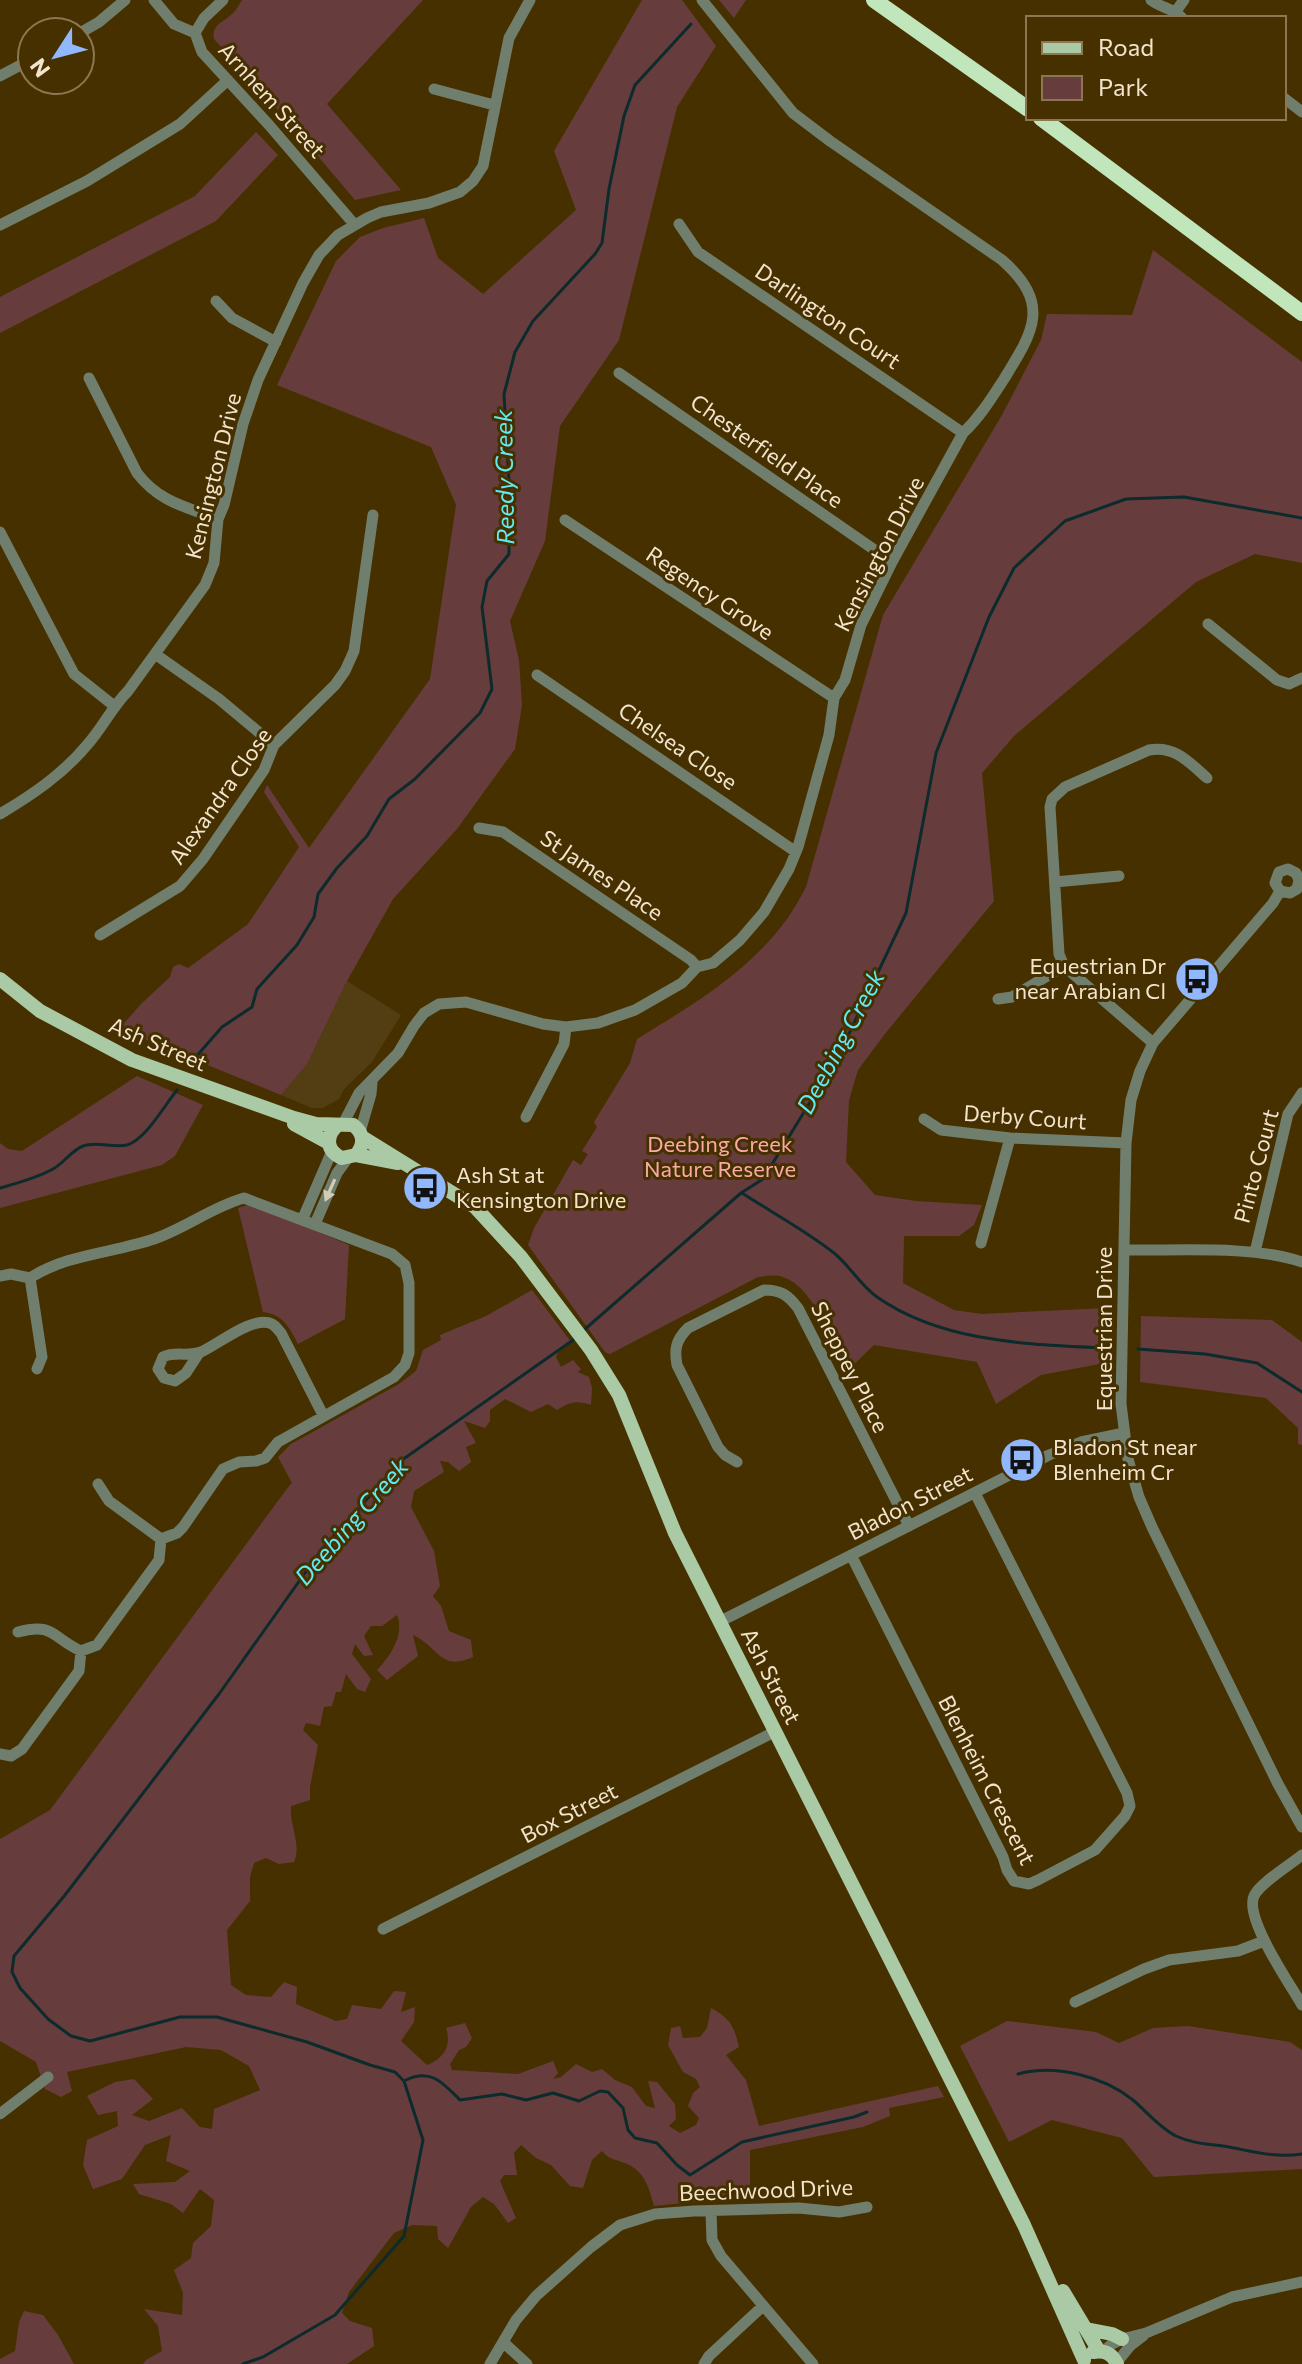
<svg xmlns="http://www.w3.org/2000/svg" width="1302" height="2364" viewBox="0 0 1302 2364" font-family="Commissioner,sans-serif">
  <rect width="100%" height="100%" fill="#463000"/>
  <path fill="#533e14" d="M347,981L401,1015L372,1062L344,1089L339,1099L323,1108H312L281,1095L307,1064Z"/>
  <path fill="#663d3c" d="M242,0H423L327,104L401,190L355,200L289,122L214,39C211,24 225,22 234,12C237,9 239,4 242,0Z
    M642,0H682L716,46L677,107L619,340L560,426L545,541L510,621L519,660L522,705L515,749L457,829L393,899L347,981L307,1064L281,1095L119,1029L141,1004L170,977L173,967L179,964L188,968L248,924L299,847L264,792L267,785L309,848L430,679L456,505L431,447L277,385L336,261L360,237L383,228L424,218L438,258L483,294L576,210L554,151Z
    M719,0H746L734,18Z
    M256,132L278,155L216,221L0,333V297L195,196Z
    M1153,250L1302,362V563L1255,554L1196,582L1014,736L982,773L994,901L884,1035L858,1070L849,1100L846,1162L875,1195L916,1201L982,1205L974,1225L959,1236H904L903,1283L954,1310L982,1314L1107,1308L1105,1363L1041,1375L996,1404L977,1362L874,1345L847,1371C833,1344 814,1287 783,1277C776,1274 765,1276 758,1277L610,1354L605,1352L528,1245L534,1228L573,1160L581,1165L588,1154L582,1151L597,1127L594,1122L630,1063L637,1039C691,1006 749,972 787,919C794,909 800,898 806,887L883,615L1002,415L1041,340L1047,314L1132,315Z
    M137,1076L203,1105L175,1156L162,1165L0,1208V1143L8,1149L22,1151Z
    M251,1204L349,1245L345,1319L298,1344C289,1327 284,1315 263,1312L238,1208Z
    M532,1290L571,1342L559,1350L556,1357L561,1367L573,1360L581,1369L578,1372L589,1377L592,1388L591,1405C577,1400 569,1402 557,1410L548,1404L531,1412L505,1399L490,1410V1421L485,1428L464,1421L476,1443L466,1447L471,1462L459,1471L448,1462L440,1461L444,1472L414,1491L411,1507L434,1551L440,1586L433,1596L441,1606L449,1631L471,1640L473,1657C440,1672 439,1647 413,1635L418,1656L387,1680L377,1670C390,1657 405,1634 397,1615L382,1626H371L364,1636L373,1655L364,1656L355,1644L352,1654L371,1679L365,1692L357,1689L346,1674L341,1692H336L332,1706L324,1707L320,1726L306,1723L303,1730L318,1745L310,1787V1800L291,1806C289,1825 302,1845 294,1862L279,1864L266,1858L254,1863L250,1877V1901L227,1930L231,1985L246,1995L271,1997L284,1982L297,1987L296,2004L336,2021L347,2019L352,2005L381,2009L394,1991L406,1992L401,2012L415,2007L414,2022L401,2041L427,2065C444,2058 452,2046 446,2028L465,2023L472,2038L466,2047L459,2050L450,2064L452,2070L518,2074L553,2061L558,2073L553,2079L561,2077L576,2064L592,2072L602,2069L615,2080L632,2087L646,2106L655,2108L648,2081L657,2082L675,2104L676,2119L669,2126L680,2133L696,2125L699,2118L688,2106L693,2093L700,2087L696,2079L683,2072L668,2045L671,2028L680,2026L683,2038L700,2037L707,2028L711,2008C730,2018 734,2026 739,2047L726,2055L746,2080L759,2126L938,2086L944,2097L889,2108L890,2116L863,2127L750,2150V2196L654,2206C648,2183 643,2168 619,2161C610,2158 608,2158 602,2151L592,2160L583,2188L570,2186L551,2165L536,2158L521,2145L514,2153L517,2175H504L500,2181L516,2218L508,2223L494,2204L483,2197L471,2207L448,2248L438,2239L437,2226L412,2225L394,2233L349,2292L342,2313L350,2321L372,2328L374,2346L347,2364H143L146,2360L162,2351L158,2326L144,2309L182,2315L183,2293L174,2270L191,2258L193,2243L211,2226L214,2200L200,2189L183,2213L171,2204L139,2194L133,2184L175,2182L190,2171L166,2161L171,2135L145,2145L122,2179L93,2189L83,2165L87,2140L118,2126L117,2111L98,2115L87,2096L115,2082L134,2079L153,2099L132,2115L149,2121L182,2108L200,2127L212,2129L214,2109L260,2090L249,2066L221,2050L186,2047L67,2072L72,2091L61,2097L45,2089L36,2062L0,2041V1839L50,1810L289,1486L292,1483L278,1457L291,1444L399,1384L416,1371L423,1350L441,1340L440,1335L486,1316Z
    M1141,1316L1272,1320L1302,1342V1445L1298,1444V1428L1266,1398L1140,1382Z
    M1007,2021L1096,2032L1119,2043L1153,2028L1188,2026L1290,2042L1302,2050V2169L1154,2177L1122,2138L1052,2120L1009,2142L960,2046Z
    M24,2311L43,2315L58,2335L74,2364H0V2359L15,2351L19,2322Z"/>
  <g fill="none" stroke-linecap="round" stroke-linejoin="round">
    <path stroke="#0d2a2c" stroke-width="3" d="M194,1059L222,1027L252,1007L257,989L297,945L314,917L318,894L337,868L367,836L389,799L415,779L480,713L492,689L482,607L487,581L509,554V481L504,394L515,352L533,321L595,254L602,243L609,189L624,116L635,85L691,24
      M0,1188C18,1183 37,1178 53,1169C64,1163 72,1150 83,1146C97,1141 113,1148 127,1145C146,1139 164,1106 177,1090
      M742,1193C771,1212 808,1232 834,1253C850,1266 860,1285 877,1297C943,1343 1028,1344 1105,1348
      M584,1330L741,1193L763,1179L839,1055L906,913L936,753L989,617L1014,568L1065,521L1126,499L1184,497L1302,518
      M1138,1349L1205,1354L1257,1363L1302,1392
      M1018,2074C1055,2064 1103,2076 1133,2100C1147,2112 1160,2128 1176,2136C1193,2144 1211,2144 1229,2147C1255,2152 1276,2158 1302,2154
      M406,2080C431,2068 443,2083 460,2100L502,2094L526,2100L553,2093L579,2101L600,2091L608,2092L623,2108L628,2130L635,2138L657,2143L677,2165L690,2175L742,2142L854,2117L867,2112
      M243,2364L263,2357L335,2315L404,2236L423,2140L404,2081L395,2072L370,2065L307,2042L217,2017H180L90,2041L71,2036L48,2019L20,1988L12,1972L14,1956L65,1895L219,1694L322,1549L402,1460L576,1338"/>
    <path stroke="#707f6d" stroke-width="11" d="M154,0L174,24L195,33
      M223,0L204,18L195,33L202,52L269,125L354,224
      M1151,0C1161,8 1173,8 1182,18
      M1176,11L1184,0
      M80,33L99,22L125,0
      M0,76L32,59
      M434,89L494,105
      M1284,98L1302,112
      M679,224L698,252L963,433
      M0,225L87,181L180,124L228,80
      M216,301L232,318L276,342
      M619,373L892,562
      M89,378L137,473C159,502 186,507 218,519
      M565,520L834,698
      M0,532L74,674L113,705
      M1208,624L1277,680L1289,684L1302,678
      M155,654L219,699L274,745
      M537,675L796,852
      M0,814C32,795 63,774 87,745C103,727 112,707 128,691L205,585L214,563L218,519L224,505L243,424L258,380L303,283L319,255L338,235L367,218L381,212L429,203L460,192L473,181L483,166L509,38L530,0
      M479,828L503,832L691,960L697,967
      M1055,882L1119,876
      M1280,891L1273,903L1153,1043L1140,1071L1131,1100L1126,1143L1121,1404L1128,1459L1139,1497L1152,1527L1278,1784L1302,1827
      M1280,891L1275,883L1279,872L1288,869L1296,873
      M1280,891L1290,893L1297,889L1299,880L1296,873
      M100,935L180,886L203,859L264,770L274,745L335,685L345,671L354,651L373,515
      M998,999L1012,997L1064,966
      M1153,1043L1064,966L1059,954L1050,807L1052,799L1065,787L1149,750C1174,745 1189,762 1207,778
      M526,1117L564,1044L566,1027
      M924,1119L941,1130L1010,1138L1126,1143
      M343,1124L359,1093L398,1053L414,1026L424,1013L439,1004L466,1002L543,1024L566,1027L598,1023L635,1010L682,983L697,967L713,963L740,940L764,912L789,869L798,847L829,735L834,698L845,680L861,625L892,562L963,433C980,417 991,399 1004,379C1033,332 1052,304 1002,260L830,141L793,113L702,0
      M360,1132L371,1094L372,1082
      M303,1218L332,1151
      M315,1224L337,1173L348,1158
      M981,1243L1010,1138
      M1124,1250C1178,1251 1252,1245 1302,1262
      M1255,1252L1288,1114L1302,1093
      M0,1276L11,1274L30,1278C67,1254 113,1253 154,1239C186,1228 212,1207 244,1198L392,1254L405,1265L409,1283V1353L405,1365L394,1377L278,1442L265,1458L256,1461L239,1462L223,1469L183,1527L177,1533L161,1539L159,1560L97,1645L81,1651L79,1671L22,1749L11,1756L0,1754
      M30,1278L42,1357L37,1369
      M199,1353L186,1373L175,1381L164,1378L158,1369L163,1357C175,1351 188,1357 201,1352C219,1344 253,1315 272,1324C276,1326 278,1330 281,1333L323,1415
      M737,1462L725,1455L718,1447L677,1365C674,1349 676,1340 688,1328L764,1290C781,1290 788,1295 798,1308L909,1526
      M98,1484L109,1501L161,1539
      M851,1555L1003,1857L1007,1870L1014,1881L1029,1884L1038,1880L1095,1850L1125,1816L1130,1806L1127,1793L975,1493
      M719,1622L1049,1455L1081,1442L1124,1433
      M18,1632C54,1622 52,1638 81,1651
      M1302,1855C1290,1865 1260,1883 1254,1896C1244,1918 1290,1984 1302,2005
      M383,1929L774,1732
      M1075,2002L1144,1969L1169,1960L1238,1951L1264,1941
      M0,2114L48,2077
      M711,2211L712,2240L721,2256L813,2364
      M503,2342L527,2364
      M1104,2351L1112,2344L1122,2339L1146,2333L1232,2297L1302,2282
      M1117,2362L1130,2346L1143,2336
      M490,2364L516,2320L536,2296L591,2247L620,2225L655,2214L694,2211L799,2208L839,2212L867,2207
      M704,2364L709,2356L763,2306"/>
    <path stroke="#aac9a5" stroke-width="14" d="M0,979L40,1011L132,1060L294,1118L316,1124L353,1125C364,1133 365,1144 356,1155L342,1158C326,1151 325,1136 338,1125
      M294,1124L329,1143
      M362,1137L475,1207L521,1257L591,1350L619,1395L675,1533L1024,2225L1084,2360
      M356,1155L398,1163
      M1063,2291L1099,2351
      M1086,2329L1112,2334L1122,2339
      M1093,2352C1104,2350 1112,2353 1117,2364"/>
    <path stroke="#c1e6bb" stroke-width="16" d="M874,0L1028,109
      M1041,118L1302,313"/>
  </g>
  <defs><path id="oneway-solid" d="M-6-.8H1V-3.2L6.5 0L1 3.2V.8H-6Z" transform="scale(2)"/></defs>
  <use fill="#d2cbb5" href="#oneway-solid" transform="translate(330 1190) rotate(114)"/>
  <defs>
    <g id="bus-disc" transform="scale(2.3)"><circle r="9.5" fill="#91b8fd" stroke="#463000"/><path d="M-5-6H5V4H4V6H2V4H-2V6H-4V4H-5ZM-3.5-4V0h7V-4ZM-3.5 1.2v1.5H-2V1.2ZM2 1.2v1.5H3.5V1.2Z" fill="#111"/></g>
  </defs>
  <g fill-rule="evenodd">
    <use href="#bus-disc" x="1197" y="979"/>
    <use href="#bus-disc" x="425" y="1188"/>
    <use href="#bus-disc" x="1022" y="1460"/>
  </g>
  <g text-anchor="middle" stroke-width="6" stroke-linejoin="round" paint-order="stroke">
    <g font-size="22" fill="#f2e4cd" stroke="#463000">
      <text transform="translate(272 100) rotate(48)" y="8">Arnhem Street</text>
      <text transform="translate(828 316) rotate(34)" y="8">Darlington Court</text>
      <text transform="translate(767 451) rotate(35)" y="8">Chesterfield Place</text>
      <text transform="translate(213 476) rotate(-76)" y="8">Kensington Drive</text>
      <text transform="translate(879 554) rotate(-63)" y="8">Kensington Drive</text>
      <text transform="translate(710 593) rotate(34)" y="8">Regency Grove</text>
      <text transform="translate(678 746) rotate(34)" y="8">Chelsea Close</text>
      <text transform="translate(220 796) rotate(-55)" y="8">Alexandra Close</text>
      <text transform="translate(602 875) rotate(34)" y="8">St James Place</text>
      <text transform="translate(158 1044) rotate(23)" y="8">Ash Street</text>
      <text transform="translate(1025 1117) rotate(4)" y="8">Derby Court</text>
      <text transform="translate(1256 1166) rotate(-75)" y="8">Pinto Court</text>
      <text transform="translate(1104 1329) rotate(-90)" y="8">Equestrian Drive</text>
      <text transform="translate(850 1367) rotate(63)" y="8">Sheppey Place</text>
      <text transform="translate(910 1503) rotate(-27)" y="8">Bladon Street</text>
      <text transform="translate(771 1676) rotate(63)" y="8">Ash Street</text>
      <text transform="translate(987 1780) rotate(63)" y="8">Blenheim Crescent</text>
      <text transform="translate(569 1813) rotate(-27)" y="8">Box Street</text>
      <text transform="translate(766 2190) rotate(-2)" y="8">Beechwood Drive</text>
    </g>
    <g font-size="22" fill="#f2e4cd" stroke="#463000" text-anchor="start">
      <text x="1166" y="974" text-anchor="end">Equestrian Dr<tspan x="1166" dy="25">near Arabian Cl</tspan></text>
      <text x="456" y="1183">Ash St at<tspan x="456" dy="25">Kensington Drive</tspan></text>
      <text x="1053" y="1455">Bladon St near<tspan x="1053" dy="25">Blenheim Cr</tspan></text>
    </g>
    <g font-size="22" fill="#f9a9a7" stroke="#463000">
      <text x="720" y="1152">Deebing Creek<tspan x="720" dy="25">Nature Reserve</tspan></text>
    </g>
    <g font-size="24" font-style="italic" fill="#62eaf3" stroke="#463000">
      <text transform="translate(505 477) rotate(-91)" y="8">Reedy Creek</text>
      <text transform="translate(841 1042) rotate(-62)" y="8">Deebing Creek</text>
      <text transform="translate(352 1522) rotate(-49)" y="8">Deebing Creek</text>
    </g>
  </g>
  <rect x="1026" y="16" width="260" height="104" fill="#463000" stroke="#8b7852" stroke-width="2"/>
  <rect x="1042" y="42" width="40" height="12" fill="#aac9a5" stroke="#8b7852" stroke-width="2"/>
  <text x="1098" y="56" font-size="24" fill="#f2e4cd">Road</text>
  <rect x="1042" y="76" width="40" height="24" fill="#663d3c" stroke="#8b7852" stroke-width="2"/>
  <text x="1098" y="96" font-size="24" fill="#f2e4cd">Park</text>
  <g transform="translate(56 56) rotate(234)"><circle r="38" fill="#463000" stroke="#8b7852" stroke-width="2"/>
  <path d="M0-6L14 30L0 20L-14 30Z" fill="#91b8fd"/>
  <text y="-12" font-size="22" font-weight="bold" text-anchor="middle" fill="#f2e4cd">N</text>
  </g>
</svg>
